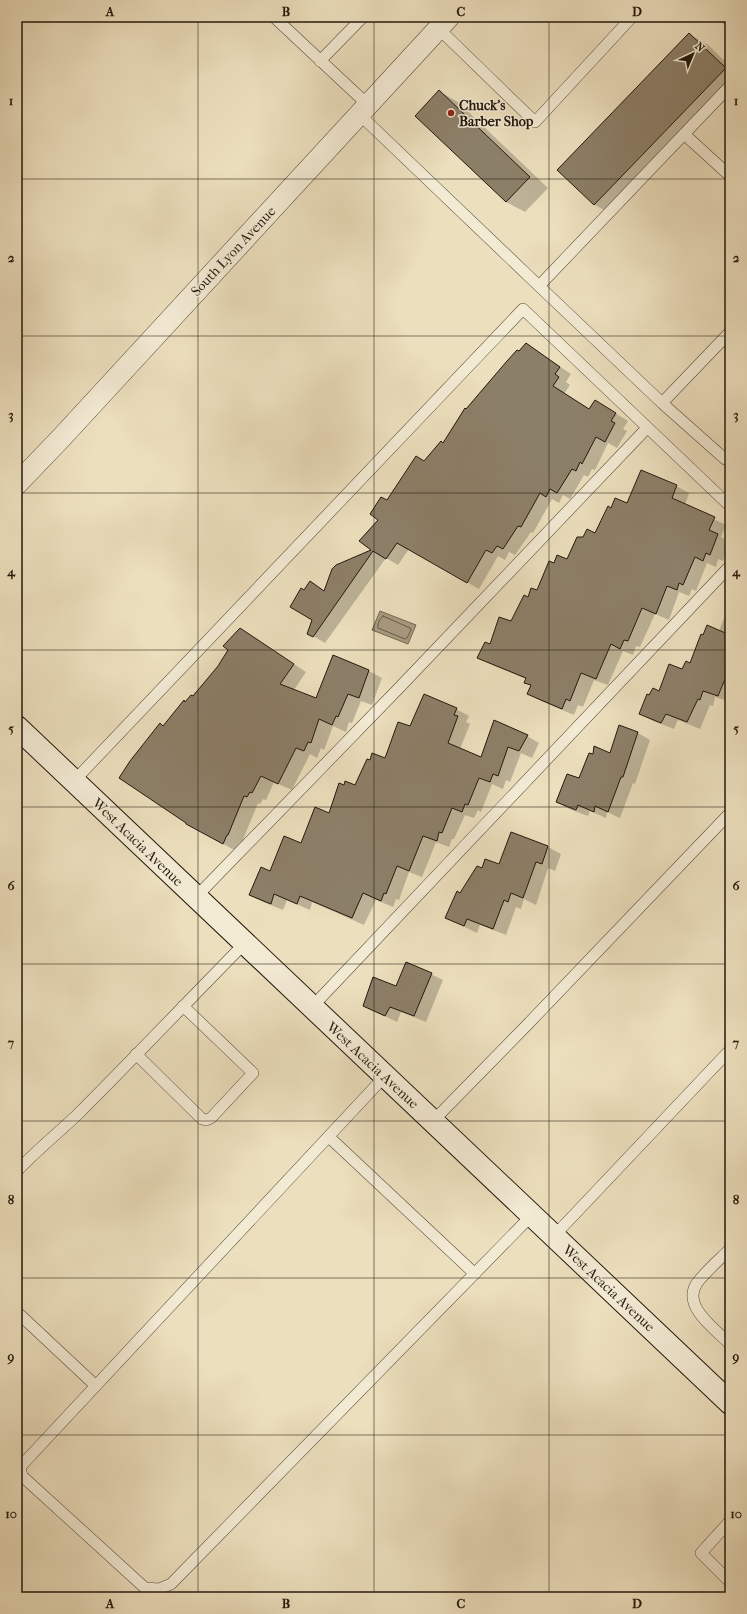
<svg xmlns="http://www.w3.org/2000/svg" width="747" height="1614" viewBox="0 0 747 1614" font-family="'IM FELL French Canon',serif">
  <rect width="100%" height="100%" fill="#ecdfbd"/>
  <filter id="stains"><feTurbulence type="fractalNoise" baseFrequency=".005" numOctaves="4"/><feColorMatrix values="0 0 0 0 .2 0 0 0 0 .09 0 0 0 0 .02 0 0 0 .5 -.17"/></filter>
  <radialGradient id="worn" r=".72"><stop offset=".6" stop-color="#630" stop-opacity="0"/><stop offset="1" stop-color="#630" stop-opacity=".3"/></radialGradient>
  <path fill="#a89b81" stroke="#736752" d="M380,611L416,625L408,644L372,630Z"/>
  <path fill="#0003" d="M689,34L708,45L730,66V94L613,215L595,205L558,170Z
    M440,92L458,102L548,188L525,212L506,202L416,116Z
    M520,352H538L571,374L566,382L570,385L564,394L589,410L607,408L628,421L623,429L627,431L617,448L608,443L595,470L592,469L588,477L584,475L570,499L563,495L559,503L552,499L533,533L531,532L515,555L509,552L505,560L498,556L479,589L409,549L398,565L386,558L325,643L308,633L314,620L304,591L310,583L325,591L373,550L380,520L388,502L443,444L467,410Z
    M641,472L676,486L689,493L685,505L726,525L721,537L730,542L723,561L718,559L716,567L707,563L696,591L692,589L689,596L679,592L669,620L655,614L640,647L636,646L633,655L623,651L608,685L594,680L583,707L578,705L574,715L541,701L529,694L532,686L525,682L526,679L490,664L478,658L511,623L529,598L537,592L554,564L567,560L583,538L595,534L612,509L628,505Z
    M728,608L730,609V702L715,697L713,706L710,705L700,729L678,720L674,729L653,721L641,714L660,692L691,664L719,631Z
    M240,629L306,672L294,690L316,700L334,657L369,671L382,678L372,705L361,701L352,723L349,722L346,732L333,726L324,750L321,748L317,758L310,754L292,790L274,782L266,800L263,799L260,804L258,803L242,842H240L236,851L187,824L188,823L164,727L219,666Z
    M456,709L469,716L466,722L470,724L460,749L481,758L527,736L539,743L532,758L521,753L510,782L506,780L503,789L492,784L481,812L478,810L474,818L465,815L454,839H452L449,847L436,842L422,877L409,872L399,900L396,899L393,907L376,900L364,925L312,902L310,910L287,900L283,910L263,902L250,895L271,872L302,844L330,814L344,787L356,786L386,759L411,728Z
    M620,726L638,733L650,740L635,784L633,783L620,818L607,812L606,818L590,811L588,816L569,809L557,802L579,780L611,754Z
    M512,833L548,847L561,854L555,871L548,868L536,905L524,899L521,909L516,907L506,935L480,925L477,933L446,918L461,894L483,869L500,865Z
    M431,974L443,980L426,1022L401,1012L397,1022L364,1006L397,988Z"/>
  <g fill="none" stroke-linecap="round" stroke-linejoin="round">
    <path stroke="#665a46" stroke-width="1" d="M383,616L410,628L411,630L407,638L405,639L378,628C377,625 380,618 383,616Z"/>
  </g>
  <path fill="#8c7f68" stroke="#23180c" d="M689,33L726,68L594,205L557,170Z
    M439,90L530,177L506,202L415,116Z
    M526,343L560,367L555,374L559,377L553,386L589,409L595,400L616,413L611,421L615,423L605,442L596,437L582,464L580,462L576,471L572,469L557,493L550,489L546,497L540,493L521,527L518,526L503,549L497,546L492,553L486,550L467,583L397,543L386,559L373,551L313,637L307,634L312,620L290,607L301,588L304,590L310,581L324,591L332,569L336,565L371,550L359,541L378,520L370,514L381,497L387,500L416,456L424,461L441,441L443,443L465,408L466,409L507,361L517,350L519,351Z
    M641,470L677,485L672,498L715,517L709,530L718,534L710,555L706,553L703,561L695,557L683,585L679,583L677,590L667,586L656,614L642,608L628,641L624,640L620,649L611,644L596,679L581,673L570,701L566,699L562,709L527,694L531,685L524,683L526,678L477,658L485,642L490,644L499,617L511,621L524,595L528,597L531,588L537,590L549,561L554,563L557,555L567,559L577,537H583L587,529L595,533L608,506L611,508L615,498L627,503Z
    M707,625L730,635V667L718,696L703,691L700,700L698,699L687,722L666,714L661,723L639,714L647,694L649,695L653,688L659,691L669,664L682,669L686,661L690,663L701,634L703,635Z
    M240,628L294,664L280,684L316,698L333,655L369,670L359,698L348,694L338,717L336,716L332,725L319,719L311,743L308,742L304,751L296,748L278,784L261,776L252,793L250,792L247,797L244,796L228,835H227L223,844L186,824V823L119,778L130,761L160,723L163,726L184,700L185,702L191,695L193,696L218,666L228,650L223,646Z
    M424,694L457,708L454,715L458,716L448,743L481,757L494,720L528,735L519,751L508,747L498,776L493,774L490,782L479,778L468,805L465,804L462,812L452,808L442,833L439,832L437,841L423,836L409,871L397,866L386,894L384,893L381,901L363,893L352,918L300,896L297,904L274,894L271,904L249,895L261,867L270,871L284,836L301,843L315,807L329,813L339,783L344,785L345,781L355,785L367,759L370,760L372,753L385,758L398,722L410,726Z
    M619,725L638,732L623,777H621L608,812L595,806L594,812L578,805L576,810L556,802L567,774L579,778L589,753L593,754L594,746L610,753Z
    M511,832L548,846L542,864L536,862L523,898L511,893L508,902L504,900L493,929L467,919L464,926L445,918L457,891L460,893L477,866L482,868L485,859L499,864Z
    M406,962L432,973L414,1016L390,1007L385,1016L363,1006L373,977L396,986Z"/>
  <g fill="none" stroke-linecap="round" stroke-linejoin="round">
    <g stroke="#554a38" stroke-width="12">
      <path id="lane" d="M274,17L368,105
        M725,17L730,20
        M438,28L535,122L632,17
        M320,61L363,17
        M359,114L539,286L730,86
        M684,134L730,176
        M539,286L662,403L725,459L730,454
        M662,403L730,332
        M74,781L523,309L730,506
        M196,897L398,689L647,428
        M312,1007L730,566
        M136,1054L202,1119L206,1120L211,1118L253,1073L183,1006
        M385,1076L20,1467L22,1476L145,1588L159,1589L171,1584L532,1215
        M433,1121L527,1025L730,813
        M329,1137L475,1274
        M17,1171C36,1151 57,1134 77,1115C134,1058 189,1000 245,943
        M554,1236L730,1050
        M730,1249C719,1260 706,1271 697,1283C681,1306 716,1330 730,1344
        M17,1312L96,1386
        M730,1521L701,1553L730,1582"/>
    </g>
    <g stroke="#554a38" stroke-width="22">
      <path id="street" d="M17,484L62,437L449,17"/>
    </g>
    <g stroke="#23180c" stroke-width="24">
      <path id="secondary" d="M17,727L730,1403"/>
    </g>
    <use href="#lane" stroke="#f3ead4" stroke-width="11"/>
    <use href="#street" stroke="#f3ead4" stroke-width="21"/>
    <use href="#secondary" stroke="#f3ead4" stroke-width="22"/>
  </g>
  <path fill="none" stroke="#23180c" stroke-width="1" stroke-opacity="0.55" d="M198,17V1597M374,17V1597M549,17V1597M17,179H730M17,336H730M17,493H730M17,650H730M17,807H730M17,964H730M17,1121H730M17,1278H730M17,1435H730"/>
  <circle fill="#8f2418" stroke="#f3ead4" stroke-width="1.5" cx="451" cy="113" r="4"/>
  <g text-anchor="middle" stroke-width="3" stroke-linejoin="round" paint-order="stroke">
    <g font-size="14" font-weight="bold" fill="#23180c" stroke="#f3ead4" text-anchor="start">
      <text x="459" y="110">Chuck's<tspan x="459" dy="16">Barber Shop</tspan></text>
    </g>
    <g font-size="14" fill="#23180c" stroke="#f3ead4">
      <text transform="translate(233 251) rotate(-47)" y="5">South Lyon Avenue</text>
      <text transform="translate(138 842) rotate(44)" y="5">West Acacia Avenue</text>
      <text transform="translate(373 1065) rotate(43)" y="5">West Acacia Avenue</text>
      <text transform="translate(609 1288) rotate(43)" y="5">West Acacia Avenue</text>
    </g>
  </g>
  <rect width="747" height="1614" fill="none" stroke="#ecdfbd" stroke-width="44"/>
  <g transform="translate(693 54) rotate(44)" stroke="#f3ead4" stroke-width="3" paint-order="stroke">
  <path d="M0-3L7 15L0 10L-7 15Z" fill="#23180c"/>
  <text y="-6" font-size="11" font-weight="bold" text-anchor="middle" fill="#23180c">N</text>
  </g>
  <rect x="22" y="22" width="703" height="1570" fill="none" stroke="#23180c" stroke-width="1.5"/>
  <g font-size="13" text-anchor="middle" font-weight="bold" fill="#23180c">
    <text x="110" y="16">A</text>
    <text x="286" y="16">B</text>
    <text x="461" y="16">C</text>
    <text x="637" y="16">D</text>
    <text x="11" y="105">1</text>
    <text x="736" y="105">1</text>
    <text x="11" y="262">2</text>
    <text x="736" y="262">2</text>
    <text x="11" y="419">3</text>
    <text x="736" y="419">3</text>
    <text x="11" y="576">4</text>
    <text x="736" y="576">4</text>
    <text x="11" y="733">5</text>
    <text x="736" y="733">5</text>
    <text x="11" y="890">6</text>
    <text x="736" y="890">6</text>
    <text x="11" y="1047">7</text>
    <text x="736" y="1047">7</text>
    <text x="11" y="1204">8</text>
    <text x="736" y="1204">8</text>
    <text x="11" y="1361">9</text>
    <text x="736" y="1361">9</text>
    <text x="11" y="1518">10</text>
    <text x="736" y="1518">10</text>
    <text x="110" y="1608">A</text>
    <text x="286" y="1608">B</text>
    <text x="461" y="1608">C</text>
    <text x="637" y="1608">D</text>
  </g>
  <rect width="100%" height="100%" filter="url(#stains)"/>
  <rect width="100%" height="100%" fill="url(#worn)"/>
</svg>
